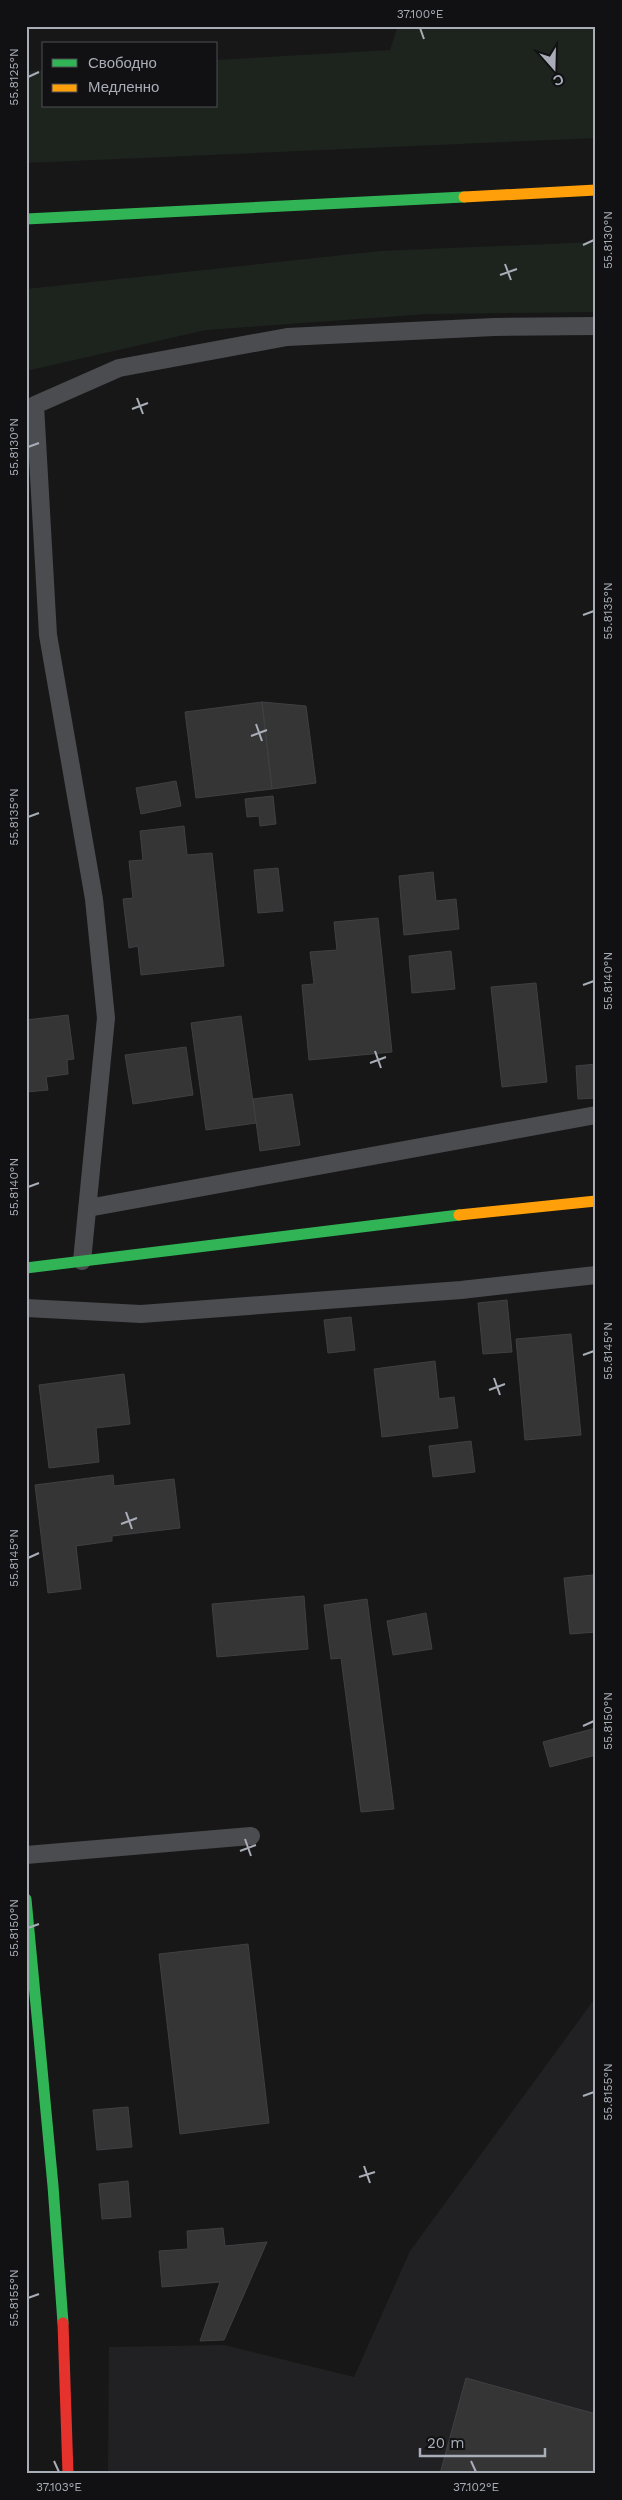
<svg xmlns="http://www.w3.org/2000/svg" width="622" height="2500" viewBox="0 0 622 2500" font-family="'Work Sans',sans-serif">
  <rect width="100%" height="100%" fill="#171717"/>
  <path fill="#212123" d="M596,1997V2474H108L109,2347L225,2345L354,2377L410,2251Z"/>
  <path fill="#1d241e" d="M398,26H596V138L26,163V71L44,70V106H216V60L390,50Z
    M596,242V312L428,314L206,330L26,371V289L381,251Z"/>
  <path fill="#353536" stroke="#3f4043" d="M262,702L272,789L196,798L185,712Z
    M262,702L306,706L316,783L272,789Z
    M176,781L181,806L141,814L136,788Z
    M273,796L276,824L260,826L259,816L247,817L245,799Z
    M184,826L187,855L212,853L224,966L141,975L138,946L129,948L123,899L133,898L129,861L143,860L140,831Z
    M278,868L283,911L258,913L254,870Z
    M433,872L436,901L456,899L459,929L404,935L399,876Z
    M378,918L392,1052L309,1060L302,985L314,984L310,952L337,950L334,922Z
    M451,951L455,989L412,993L409,956Z
    M536,983L547,1082L502,1087L491,987Z
    M68,1015L74,1059L67,1060L68,1074L46,1077L48,1090L26,1092V1020Z
    M241,1016L256,1123L206,1130L191,1023Z
    M186,1047L193,1095L133,1104L125,1055Z
    M596,1064V1098L578,1099L576,1066Z
    M292,1094L300,1145L260,1151L253,1099Z
    M507,1300L512,1352L483,1354L478,1303Z
    M351,1317L355,1350L328,1353L324,1320Z
    M571,1334L581,1435L525,1440L516,1339Z
    M435,1361L439,1399L454,1397L458,1428L382,1437L374,1369Z
    M124,1374L130,1424L96,1428L99,1462L49,1468L39,1385Z
    M471,1441L475,1472L433,1477L429,1446Z
    M113,1475L114,1486L174,1479L180,1528L112,1536V1541L76,1546L81,1589L48,1593L35,1485Z
    M593,1575L596,1632L570,1634L564,1578Z
    M304,1596L308,1649L217,1657L212,1604Z
    M367,1599L394,1809L361,1812L341,1658L331,1659L324,1605Z
    M426,1613L432,1649L393,1655L387,1621Z
    M596,1728V1755L550,1767L543,1742Z
    M248,1944L269,2123L180,2134L159,1954Z
    M128,2107L132,2147L97,2150L93,2110Z
    M128,2181L131,2217L102,2219L99,2184Z
    M223,2228L225,2246L267,2242L224,2340L200,2341L220,2282L162,2287L159,2251L188,2249L187,2231Z
    M466,2378L596,2414V2474H440Z"/>
  <g fill="none" stroke-linecap="round" stroke-linejoin="round">
    <path stroke="#4b4c50" stroke-width="18" d="M88,1208L596,1115
      M82,1261L106,1018L94,899L48,635L35,405L119,368L287,337L494,327L596,326
      M26,1308L141,1314L461,1290L596,1275
      M26,1855L251,1836"/>
    <path stroke="#30b455" stroke-width="11" d="M26,219L464,197
      M26,1268L459,1215
      M26,1899L53,2186L63,2323"/>
    <path stroke="#ff9f0a" stroke-width="11" d="M464,197L596,190
      M459,1215L596,1201"/>
    <path stroke="#e5322d" stroke-width="11" d="M63,2323L68,2474"/>
  </g>
  <path fill="none" stroke="#a8adb8" stroke-width="2" d="M420,28L424,39M28,77L39,72M583,245L594,240M505,264L511,280M500,275L517,269M137,398L143,414M132,409L148,403M28,447L39,443M583,615L594,611M256,724L262,741M251,736L267,730M28,817L39,813M583,985L594,981M375,1051L381,1068M370,1063L386,1057M28,1187L39,1183M583,1355L594,1351M494,1378L500,1395M489,1390L505,1384M126,1512L132,1529M121,1524L137,1518M28,1558L39,1553M583,1726L594,1721M245,1839L251,1856M240,1851L256,1845M28,1928L39,1924M583,2096L594,2092M364,2166L370,2183M359,2177L375,2172M28,2298L39,2294M54,2461L59,2472M471,2461L476,2472"/>
  <rect width="622" height="2500" fill="none" stroke="#111113" stroke-width="55"/>
  <rect x="42" y="42" width="175" height="65" fill="#111113" stroke="#4d4f55"/>
  <rect x="52" y="59" width="25" height="8" fill="#30b455" stroke="#4d4f55"/>
  <text x="88" y="68" font-size="15" fill="#a8adb8">Свободно</text>
  <rect x="52" y="84" width="25" height="8" fill="#ff9f0a" stroke="#4d4f55"/>
  <text x="88" y="92" font-size="15" fill="#a8adb8">Медленно</text>
  <g transform="translate(554 68) rotate(160)" stroke="#111113" stroke-width="4" paint-order="stroke">
  <path d="M0-4L9 19L0 12L-9 19Z" fill="#a8adb8"/>
  <text y="-8" font-size="14" font-weight="bold" text-anchor="middle" fill="#a8adb8">С</text>
  </g>
  <path d="M420 2448v8h125v-8" fill="none" stroke="#a8adb8" stroke-width="2.5"/>
  <text x="427" y="2448" font-size="15" fill="#a8adb8" stroke="#111113" stroke-width="4" paint-order="stroke">20 m</text>
  <rect x="28" y="28" width="566" height="2444" fill="none" stroke="#a8adb8" stroke-width="2"/>
  <g font-size="12" text-anchor="middle" fill="#a8adb8">
    <text x="420" y="18">37.100°E</text>
    <text transform="translate(14 77) rotate(-90)" y="4">55.8125°N</text>
    <text transform="translate(608 240) rotate(-90)" y="4">55.8130°N</text>
    <text transform="translate(14 447) rotate(-90)" y="4">55.8130°N</text>
    <text transform="translate(608 611) rotate(-90)" y="4">55.8135°N</text>
    <text transform="translate(14 817) rotate(-90)" y="4">55.8135°N</text>
    <text transform="translate(608 981) rotate(-90)" y="4">55.8140°N</text>
    <text transform="translate(14 1187) rotate(-90)" y="4">55.8140°N</text>
    <text transform="translate(608 1351) rotate(-90)" y="4">55.8145°N</text>
    <text transform="translate(14 1558) rotate(-90)" y="4">55.8145°N</text>
    <text transform="translate(608 1721) rotate(-90)" y="4">55.8150°N</text>
    <text transform="translate(14 1928) rotate(-90)" y="4">55.8150°N</text>
    <text transform="translate(608 2092) rotate(-90)" y="4">55.8155°N</text>
    <text transform="translate(14 2298) rotate(-90)" y="4">55.8155°N</text>
    <text x="59" y="2491">37.103°E</text>
    <text x="476" y="2491">37.102°E</text>
  </g>
</svg>
